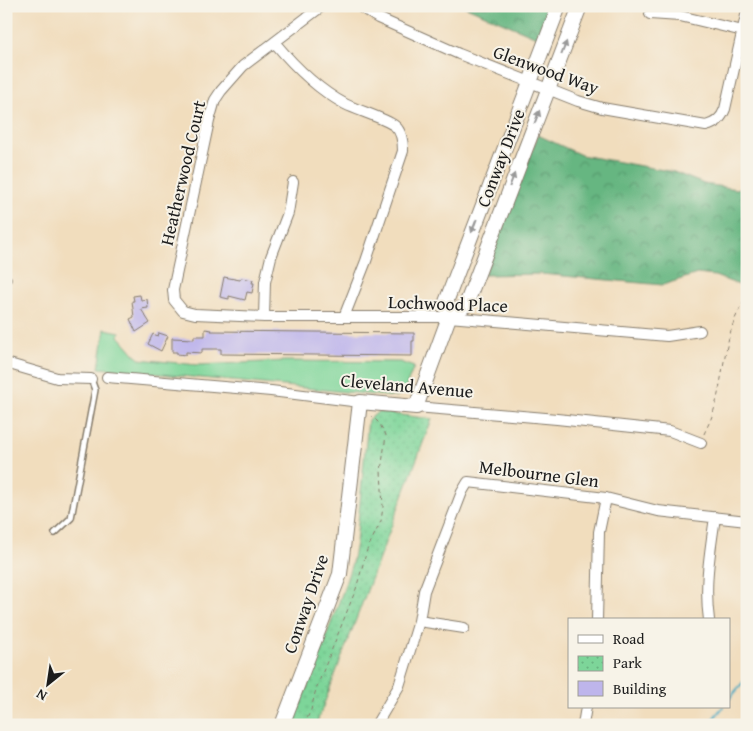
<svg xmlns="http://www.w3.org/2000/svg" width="753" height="731" viewBox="0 0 753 731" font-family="'Gentium Book Plus',serif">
  <defs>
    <pattern id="forest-crowns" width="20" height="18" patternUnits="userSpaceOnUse" patternTransform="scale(1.25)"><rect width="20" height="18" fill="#66b681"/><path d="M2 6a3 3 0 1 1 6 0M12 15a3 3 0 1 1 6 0" fill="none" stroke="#539369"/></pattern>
    <pattern id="park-dots" width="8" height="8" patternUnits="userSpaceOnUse" patternTransform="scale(1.25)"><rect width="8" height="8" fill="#7dd599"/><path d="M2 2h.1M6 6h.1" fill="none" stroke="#6bb683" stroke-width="1.8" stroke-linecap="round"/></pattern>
  </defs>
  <rect width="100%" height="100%" fill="#f7f3e8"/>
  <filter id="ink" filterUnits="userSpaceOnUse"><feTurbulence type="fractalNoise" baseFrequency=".02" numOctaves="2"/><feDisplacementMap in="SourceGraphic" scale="10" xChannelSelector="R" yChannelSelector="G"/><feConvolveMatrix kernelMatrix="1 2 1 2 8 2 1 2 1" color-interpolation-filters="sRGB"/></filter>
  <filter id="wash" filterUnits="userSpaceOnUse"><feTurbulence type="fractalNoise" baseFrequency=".0096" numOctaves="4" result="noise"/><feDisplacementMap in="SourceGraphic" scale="20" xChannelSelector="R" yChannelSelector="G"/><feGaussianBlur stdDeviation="1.12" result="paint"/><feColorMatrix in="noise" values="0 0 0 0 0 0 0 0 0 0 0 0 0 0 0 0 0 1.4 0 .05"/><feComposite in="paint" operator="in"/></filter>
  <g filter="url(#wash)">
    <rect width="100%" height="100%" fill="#f1ddbd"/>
    <path fill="#7dd599" stroke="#4c785a" d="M105,329L120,332L119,336L139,359L198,365L286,361L400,362L414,367L404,391L397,397L99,368Z"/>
    <path fill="url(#forest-crowns)" stroke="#41694e" d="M464,6H552L539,38Z
      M538,135L581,155L674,172L704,184L737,189L747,181V288L715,276L697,274L663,285L541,274L484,275Z"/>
    <path fill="url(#park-dots)" stroke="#4c785a" d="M378,412L432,419L316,725H293L343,591L352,563L356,543L368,420Z"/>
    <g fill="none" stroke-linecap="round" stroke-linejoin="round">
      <path stroke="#44abc3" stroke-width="2.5" d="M729,699L747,678
        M708,725L723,707"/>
    </g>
    <g id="blocks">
      <path fill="#beb5eb" d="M224,277L240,280L241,278L253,280L252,283H254L252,293L247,292L245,300L229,296V299L220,297Z
        M140,295L141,300L147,299L148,308L141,309L150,323L136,332L130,319L134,317L132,301H134L133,296Z
        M205,329L212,330L211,331L414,333V341H412V356L221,354V349H202V353L186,352V355L177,354V352H172V338L194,339V336H205Z
        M159,333L168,336L161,351L148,344L153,334L158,336Z"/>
    </g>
  </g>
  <g filter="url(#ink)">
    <use href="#blocks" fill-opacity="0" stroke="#867c6c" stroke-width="1"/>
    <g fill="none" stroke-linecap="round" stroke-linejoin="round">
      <g stroke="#867c6c" stroke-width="8">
        <path id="lane" d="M6,279H8
          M55,533L71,518L95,390L91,379"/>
      </g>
      <g stroke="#867c6c" stroke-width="12">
        <path id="street" d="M322,6L243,66L221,91L215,100L209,121L173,290L174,300L183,311L195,314L264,317H449L667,336L700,331
          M359,6L378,18L459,54L578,101L602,108L706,126C716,123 721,119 725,109L747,11
          M650,14L680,16L743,31
          M275,43C295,67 317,89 345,104C359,111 384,118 395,126C402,132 403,143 403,151L366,261L344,317
          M264,317L265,282L271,257L288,213L293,182
          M6,363L57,378L91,379
          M107,377L271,391L360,402
          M416,407L557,419L670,431L701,443
          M597,620L599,532L606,498
          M709,620C704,584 710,553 715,517
          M419,621L464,628
          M376,725L399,686L419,621L424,591L462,492L468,482L606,498L658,511L747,521
          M583,725L586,707"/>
      </g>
      <g stroke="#867c6c" stroke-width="16">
        <path id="secondary" d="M449,317L466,305L580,6
          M282,725L340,574L360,402L416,407L449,317L446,302L559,6"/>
      </g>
      <path stroke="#867c6c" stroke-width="1" stroke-dasharray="4 4" stroke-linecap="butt" d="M704,434C707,427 711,420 713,413C725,377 723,328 747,298
        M304,725L311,710L316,689L356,589L367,550L381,521L383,507L381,471L386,435L379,423L372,416"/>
      <use href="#lane" stroke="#fff" stroke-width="5"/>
      <use href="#street" stroke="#fff" stroke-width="10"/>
      <use href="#secondary" stroke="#fff" stroke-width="14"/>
    </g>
    <defs><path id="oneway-solid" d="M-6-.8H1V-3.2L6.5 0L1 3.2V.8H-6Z" transform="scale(1.25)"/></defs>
    <g fill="#999">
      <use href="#oneway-solid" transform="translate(564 48) rotate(-69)"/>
      <use href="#oneway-solid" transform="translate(537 117) rotate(-69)"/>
      <use href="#oneway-solid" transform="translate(512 180) rotate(-69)"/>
      <use href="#oneway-solid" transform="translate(474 226) rotate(111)"/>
    </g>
  </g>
  <g text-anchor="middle" stroke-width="4" stroke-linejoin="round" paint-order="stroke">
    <g font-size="18" fill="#1c1c1c" stroke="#f7f3e8">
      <text transform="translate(546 70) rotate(20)" y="6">Glenwood Way</text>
      <text transform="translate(501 158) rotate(-69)" y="6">Conway Drive</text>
      <text transform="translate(183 173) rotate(-77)" y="6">Heatherwood Court</text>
      <text transform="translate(448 304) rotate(2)" y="6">Lochwood Place</text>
      <text transform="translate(407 386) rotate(5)" y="6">Cleveland Avenue</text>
      <text transform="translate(539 474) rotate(7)" y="6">Melbourne Glen</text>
      <text transform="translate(306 604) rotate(-71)" y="6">Conway Drive</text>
    </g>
  </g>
  <rect width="753" height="731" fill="none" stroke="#f7f3e8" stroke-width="25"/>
  <rect x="568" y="618" width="162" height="90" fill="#f7f3e8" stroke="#9f9d96"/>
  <rect x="578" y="635" width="25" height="8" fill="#ffffff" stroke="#9f9d96"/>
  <text x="613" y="644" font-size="15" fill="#1c1c1c">Road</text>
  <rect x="578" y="656" width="25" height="15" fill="url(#park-dots)" stroke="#9f9d96"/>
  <text x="613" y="668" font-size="15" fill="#1c1c1c">Park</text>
  <rect x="578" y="681" width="25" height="15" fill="#beb5eb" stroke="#9f9d96"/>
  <text x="613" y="694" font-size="15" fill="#1c1c1c">Building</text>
  <g transform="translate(48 684) rotate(210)" stroke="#f7f3e8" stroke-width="4" paint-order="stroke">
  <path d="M0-4L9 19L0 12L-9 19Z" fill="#1c1c1c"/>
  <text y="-8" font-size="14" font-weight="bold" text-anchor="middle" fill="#1c1c1c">N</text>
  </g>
</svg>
